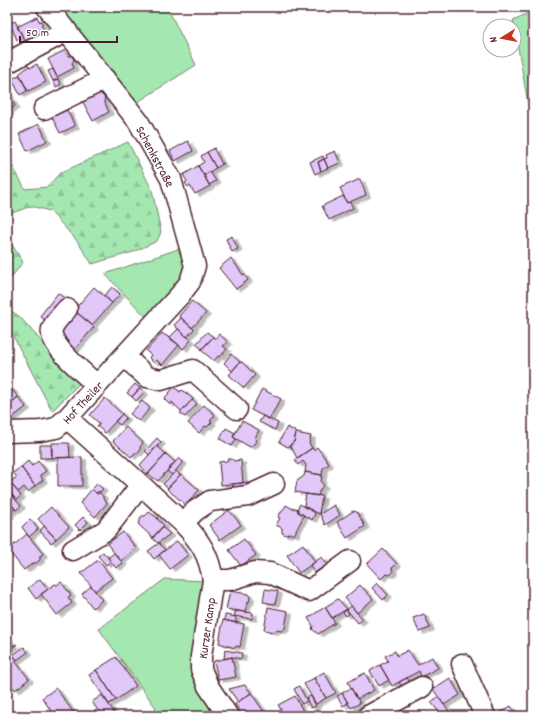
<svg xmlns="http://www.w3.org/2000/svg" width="540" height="723" viewBox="0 0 540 723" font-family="Dekko,sans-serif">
  <defs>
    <pattern id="forest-firs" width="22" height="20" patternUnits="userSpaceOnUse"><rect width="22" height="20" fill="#a4e7b1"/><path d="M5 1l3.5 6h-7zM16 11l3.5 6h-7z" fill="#8fc698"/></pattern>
    <filter id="shadow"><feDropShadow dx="4.5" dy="2.5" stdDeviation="0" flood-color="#0004"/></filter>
  </defs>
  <rect width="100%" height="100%" fill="#fff"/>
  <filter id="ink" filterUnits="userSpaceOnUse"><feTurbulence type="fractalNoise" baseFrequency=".025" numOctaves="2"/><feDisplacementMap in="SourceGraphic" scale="8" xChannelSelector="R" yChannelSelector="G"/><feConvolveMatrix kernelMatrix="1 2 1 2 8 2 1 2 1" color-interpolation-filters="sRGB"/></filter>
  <g filter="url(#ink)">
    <path fill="#a4e7b1" stroke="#77836e" d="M56,7H167L196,65L136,103Z
      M533,11V131L513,20Z
      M184,247L186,263L182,283L148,319L105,274Z
      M165,579L205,581L191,675L219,716H147L156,708L99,629Z"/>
    <path fill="url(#forest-firs)" stroke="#77836e" d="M128,142L152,190L161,232L157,241L133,252L92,264L77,241L50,211L31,206L12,213L7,229V160L10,161L25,189L47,187L60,173Z
      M7,237L23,262L7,283Z
      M7,308L20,317L79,384L52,411L7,324Z"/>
    <path fill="#e2c8f8" stroke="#4a1f2b" filter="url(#shadow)" d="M37,17L39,21L42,22V27L45,32L26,42L17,27Z
      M15,21L23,37L17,40L10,24Z
      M7,41L11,50L7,52Z
      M65,50L68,56H72L74,60L72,63L74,68L57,77L48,59Z
      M37,64L46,82L28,91L19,74L29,66L30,68Z
      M53,69L58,79L53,81L48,71Z
      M20,75L27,91L20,95L12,79Z
      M58,79L61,84L56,87L53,81Z
      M7,91L15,106L10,109L9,113L7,114Z
      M100,93L105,98L104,101L109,112L93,121L83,102Z
      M67,110L75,126L60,133L52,117Z
      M39,124L47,141L27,151L19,134Z
      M188,141L193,151L175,161L170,151Z
      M215,148L214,149L222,164L224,163L216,168L207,152Z
      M335,151L340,163L328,168L324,159L327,158L326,155Z
      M207,152L216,168L204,175L198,166L204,162L201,156Z
      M323,156L324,159L318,162L321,171L315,174L310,162Z
      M324,159L328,168L321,171L318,162Z
      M198,166L210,186L195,194L190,186L188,187L185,183L187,181L183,175Z
      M210,172L216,181L209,185L204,175Z
      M360,179L366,195L347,203L340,188Z
      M343,196L347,203L350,202L353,208L329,220L322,206Z
      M232,236L238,249L232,252L226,239Z
      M231,258L243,275L244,274L248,280L236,289L219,268Z
      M94,287L112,303L92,325L74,310Z
      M112,287L120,294L112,303L104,296Z
      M58,293L67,300L48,323L40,316Z
      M192,301L206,313L192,328L179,316Z
      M76,312L94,327L74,350L56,334Z
      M181,318L194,329L187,337L174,325Z
      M178,329L191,340L183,349L170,337Z
      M207,332L213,337L202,349L196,344Z
      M162,333L179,345L162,365L157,360L154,363L149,358L151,355L146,351Z
      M219,334L228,342L223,346L227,349L220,357L218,356L214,361L201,350L213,337L215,339Z
      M231,354L240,362L232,371L224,363Z
      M240,362L243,363L255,375L244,388L229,375Z
      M135,384L140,388L132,397L127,393Z
      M10,387L18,397L7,406V390Z
      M174,387L180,392L182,390L193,399L181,411L172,402L170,405L164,399Z
      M140,388L144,392L136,401L132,397Z
      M262,389L281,399L269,419L251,410Z
      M18,397L26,407L9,420L7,417V406Z
      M105,398L122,414L105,433L97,426L100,424L90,415Z
      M192,400L197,404L185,417L180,413Z
      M142,401L150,408L139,421L130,414Z
      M204,405L215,415L210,421L212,422L207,427L205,426L199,433L188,423Z
      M122,414L126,418L120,425L115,421Z
      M263,416L278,423L275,430L259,422Z
      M242,421L259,430L255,438L256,441L253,445L250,447L233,437Z
      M126,427L143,443L140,447V451L138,453H135L131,457L113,441Z
      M287,427L296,432L294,442L288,447L279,442Z
      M226,428L235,433L233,437L236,439L232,446L220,439Z
      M296,433L311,436L309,443L312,448L297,458L290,445L294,442Z
      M157,438L161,442L149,455L145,451Z
      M52,443H69L70,457L52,458Z
      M40,445H51L52,458H40Z
      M157,446L166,454L148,474L140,465Z
      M317,447L329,464L323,468L322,475L305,472L306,465L303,461L298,465L295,460L312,448L314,450Z
      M166,454L175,462L158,481L148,474Z
      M82,457V486H58V458Z
      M179,458L183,462L172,475L167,471Z
      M228,459H232L234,461L241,460L243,483L221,485L219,462L227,461Z
      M28,461L32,466L38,461L46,471L40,475L43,480L35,486L21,467Z
      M21,467L35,486L28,492L24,487L18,492L10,482L17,477L13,473Z
      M176,471L180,475L168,488L163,484Z
      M305,472L322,475L321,482L324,486L320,489L318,496L295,492L297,481L304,476Z
      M181,474L199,490L186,505L167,489Z
      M10,482L21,496L16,500L7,488V485Z
      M248,482L249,490L233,492V484Z
      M97,484L103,489L100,492L99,491L96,493L92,489Z
      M92,489L97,494L100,493L103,496V499L107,503L95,517L80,503Z
      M10,493L21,506L16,510L7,499V495Z
      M306,494L322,496L319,514L304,506Z
      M7,499L15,509L9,514L10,515L7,518Z
      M300,504L314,512L315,514L312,520L298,512L297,509Z
      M286,505L293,509L295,508L298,509V512L304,515L294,535L290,533L286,535L282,533V528L276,525L280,518L278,517L281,512H282Z
      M334,505L340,515L325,525L320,514Z
      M51,507L69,527L56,539L38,519Z
      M229,510L241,525L220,540L209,525Z
      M353,511L357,512L365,526L347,538L337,522Z
      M149,512L158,518L157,519L164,525L153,538L138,524L140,521V518L142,516H145Z
      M83,517L88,522L80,530L75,525Z
      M30,519L38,529L29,537L22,527Z
      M44,526L56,539L51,543L40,531Z
      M162,527L170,534L158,543L152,538Z
      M123,532L136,548L121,561L107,544Z
      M27,534L43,554L40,556V560L36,563H33L24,570L8,550Z
      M244,539L256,555L241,566L229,550Z
      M177,541L188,555L170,569L159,555Z
      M159,543L165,550L154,559L148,551Z
      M303,544L315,562L299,573L287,555Z
      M383,549L397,564L392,568L393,572L390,575L386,574L381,579L367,564Z
      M103,552L111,561L106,565L98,556Z
      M114,553L123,563L116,568L108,558Z
      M322,557L327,565L314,573L310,565Z
      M98,560L112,578L95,591L81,573Z
      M40,579L48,589L36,599L28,588Z
      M61,582L71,595L68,597L72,603L57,615L41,594L55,584L57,585Z
      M377,583L388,595L383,600L372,588Z
      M360,585L373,599L357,613L345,598Z
      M91,586L102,600L93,608L82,594Z
      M265,589L278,591L275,604L263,602Z
      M230,591L248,594L250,597L249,602L247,603L245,612L226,609Z
      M338,599L347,609L332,618L325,607Z
      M351,606L363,619L358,623L347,610Z
      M268,607L288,611L285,628L282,631L276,630L273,632L264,630Z
      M325,607L335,623L318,634L312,629L313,626L308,618Z
      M347,610L349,614L346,616L343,612Z
      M236,611L253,613L252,619L234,616Z
      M424,614L430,628L419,632L413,618Z
      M225,615L236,617V623L224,620Z
      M223,620L244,624L240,647L236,646L235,648L219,643Z
      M7,637L14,646L17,644L7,652Z
      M24,647L28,652L17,660L13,655Z
      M225,650L242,653L241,659L232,657L224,659Z
      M408,650L418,665L432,657L438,668L421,677L419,671L392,686L380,665L388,661L385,656L395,651L397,656Z
      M13,655L17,660L7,667V660Z
      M116,657L136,686L116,700L96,670Z
      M232,657L236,677L218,680L214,661Z
      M15,661L29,679L15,690L7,679V667Z
      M380,665L389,680L379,686L370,671Z
      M96,670L116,700L109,704L89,675Z
      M324,672L336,693L326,698L314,678Z
      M365,673L374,690L357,699L348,682Z
      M314,678L326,698L316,704L304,684Z
      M407,678L410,682L402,686L399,682Z
      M450,678L460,695L444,705L433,689Z
      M245,685L251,693L238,702L229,689Z
      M299,686L307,701L302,704L294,689Z
      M56,688L76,716H47L52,712L42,698Z
      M351,688L360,703L351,708L342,693Z
      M251,693L265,713L264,716H243L235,704Z
      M342,693L348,703L343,706L337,696Z
      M102,695L114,712L109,716H102L92,702Z
      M295,696L304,713L299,716H285L278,705Z
      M311,696L316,706L311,708L306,698Z
      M438,697L449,711L442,716L431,702Z
      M511,706L518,716H504L501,712Z
      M420,711L423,716H413Z"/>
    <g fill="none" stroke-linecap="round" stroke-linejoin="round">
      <g stroke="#4a1f2b" stroke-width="23">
        <path id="minor" d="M7,63L67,31
          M44,109L105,79
          M67,309C62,315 54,322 52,329C47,344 87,376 97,385
          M124,356L147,377L161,380L193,370L237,409
          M67,418L183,523C201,542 209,555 213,580L201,656V669L208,686L228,716
          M7,432L40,431L56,428L67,418L180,295L190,282L195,266L171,179L138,121L47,7
          M183,523L195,511L210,501L248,496L274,484
          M73,550L106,530L140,486
          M213,580H230L255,572L270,573L309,591L350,561
          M462,664L485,716
          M368,716L422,687"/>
      </g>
      <use href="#minor" stroke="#fff" stroke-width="20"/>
    </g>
  </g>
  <g text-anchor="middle" stroke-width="3" stroke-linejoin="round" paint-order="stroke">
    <g font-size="13" fill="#4a1f2b" stroke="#fff">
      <text transform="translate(156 156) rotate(62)" y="5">Schenkstraße</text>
      <text transform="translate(82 402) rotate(-47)" y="5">Hof Theiler</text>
      <text transform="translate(206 628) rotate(-82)" y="5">Kurzer Kamp</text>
    </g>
  </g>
  <rect width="540" height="723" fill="none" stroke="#fff" stroke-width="24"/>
  <rect x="12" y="12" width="516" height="699" fill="none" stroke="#4a1f2b" stroke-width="1.5" filter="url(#ink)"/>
  <g transform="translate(502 38) rotate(259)"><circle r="19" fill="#ffffff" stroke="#b7a5aa"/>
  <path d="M0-3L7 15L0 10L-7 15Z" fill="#c8321e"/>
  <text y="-6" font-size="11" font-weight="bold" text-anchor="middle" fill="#4a1f2b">N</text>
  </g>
  <path d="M20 36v6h97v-6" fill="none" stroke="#4a1f2b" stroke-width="2"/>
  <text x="26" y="36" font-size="12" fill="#4a1f2b" stroke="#ffffff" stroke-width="3" paint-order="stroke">50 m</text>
</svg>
